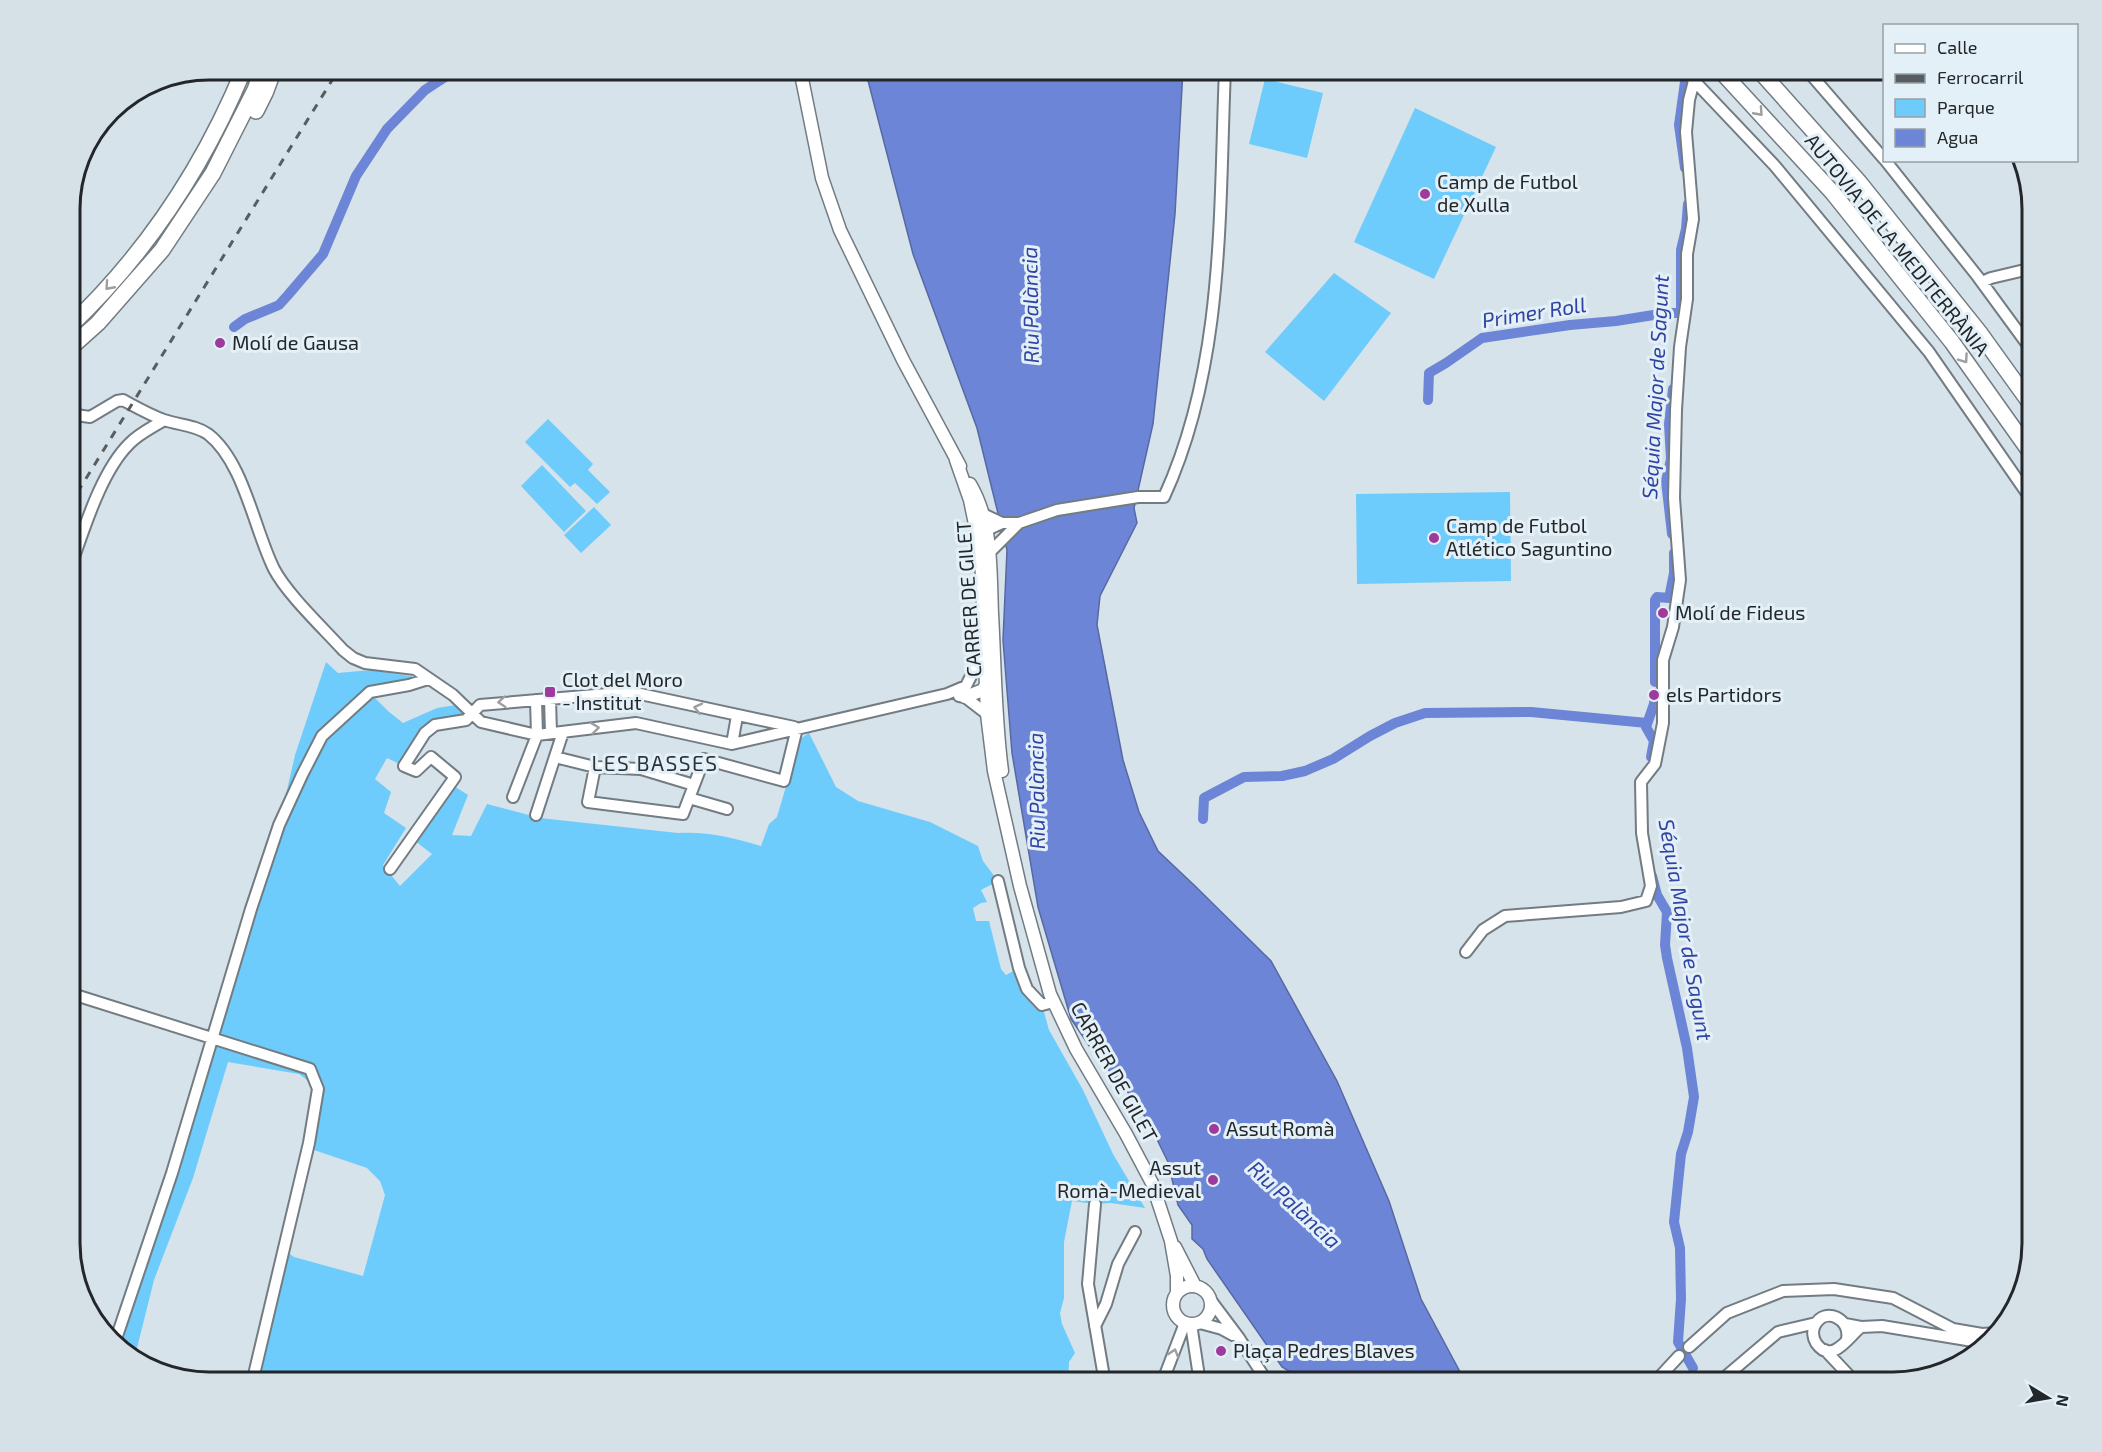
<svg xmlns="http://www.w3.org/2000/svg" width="2102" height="1452" viewBox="0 0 2102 1452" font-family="'Exo 2',sans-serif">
  <rect width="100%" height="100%" fill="#d7e3ea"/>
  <path fill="#6dccfb" d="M1265,79L1323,93L1307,158L1249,144Z
    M1415,108L1496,147L1434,279L1354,242Z
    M1334,273L1391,313L1324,401L1265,352Z
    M548,419L593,464L588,470L610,492L597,504L575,483L570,487L525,442Z
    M542,465L586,511L564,532L521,486Z
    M1510,492L1511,581L1357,584L1356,494Z
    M594,507L611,525L581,553L564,535Z
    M326,662L338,673L371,670L428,679L370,693L388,711L403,723L437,708L462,704L471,713L435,725L404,766L387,758L375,779L391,792L384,813L406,828L383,865L400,886L432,854L415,841L454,786L468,795L452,835L471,836L487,804L540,818L678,833C706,831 735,838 761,846L769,824L777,817L800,739L809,733L836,787L858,801L930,822L978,846L983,861L998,881L981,890L987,902L981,903L973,908L976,921H989L1001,969L1006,975L1019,968L1042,1005L1049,1030L1083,1090L1113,1154L1145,1208L1111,1203L1095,1204L1072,1201L1064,1242V1298L1060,1313L1062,1324L1075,1353L1069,1362L1068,1383H252L284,1250L294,1257L363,1276L385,1195L380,1181L367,1168L311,1149L318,1088L299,1074L228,1062L193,1178L154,1280L134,1360L131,1359L118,1345L279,825L295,755Z"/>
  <path fill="#6d85d6" stroke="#5769a2" stroke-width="1.5" d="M865,69H1183L1175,214L1153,424L1134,508L1137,523L1100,596L1097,625L1123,760L1139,812L1158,851L1194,885L1271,961L1337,1081L1389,1201L1421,1299L1466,1383H1323L1292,1373L1282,1367L1207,1259L1203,1249L1192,1239V1225L1178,1205L1168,1162L1148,1121L1127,1091L1094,1053L1071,1019L1038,907L1012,753L1003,640L1007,550L977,428L913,254Z"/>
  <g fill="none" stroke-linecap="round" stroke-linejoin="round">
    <path stroke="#6d85d6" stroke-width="10" d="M1685,168L1679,125L1685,82
      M1681,311V250L1686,229L1688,204
      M234,327L245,319L279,305L288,295L323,254L356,176L387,129L425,90L457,69
      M1428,400L1429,373L1446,363L1482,338L1570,325L1616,321L1666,313H1681
      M1672,534L1666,481L1671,459L1669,424L1673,389
      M1655,682V600L1657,597L1669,598L1674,573V553
      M1651,757L1654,741L1646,727L1654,704L1655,693
      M1203,819L1204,798L1244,777L1282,776L1305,771L1333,759L1370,736L1395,723L1425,713L1531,712L1647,723
      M1652,876L1657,895L1667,912L1665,945L1667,958L1687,1048L1694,1097L1688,1132L1681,1154L1674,1222L1680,1248L1681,1299L1678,1342L1693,1368"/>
    <g stroke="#727c82" stroke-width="14">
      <path id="minor" d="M1683,69L1775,166L1929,352L2033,502
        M1806,69L1884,159
        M1885,160L1978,277L2033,352
        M1982,282L1991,278L2033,268
        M69,414L90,417L117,401L123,400C136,407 150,415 164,420C179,425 195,425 208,434C244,462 254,529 274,569C287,594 323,628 343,650L353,658L365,663L415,669L453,695L481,722L537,735L636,723L732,744L947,694L966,686L979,660L983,645
        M983,514L1002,523H1019L990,552
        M1019,523L1057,510L1138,497H1164C1225,364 1219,212 1225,69
        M985,537L987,530L1002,523
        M69,571C83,533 100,473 129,444C138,434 153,427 164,420
        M959,696L965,697L987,714
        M550,699L551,733
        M732,744L737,716
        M555,757L595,767L641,769L694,785
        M595,767L588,802L683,814L704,759L784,781L797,728
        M513,797L537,735L536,700
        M689,798L727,809
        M536,815L563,732
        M390,869L455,777L431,757L416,771L404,766L425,733L435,725L466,720L480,705L631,692L794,727
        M998,881L1019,968L1027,989L1042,1005L1053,1002
        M1466,952L1483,930L1505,916L1621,907L1646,901L1651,886L1642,833L1641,782L1655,764L1663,723V660L1673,627L1680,580L1674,498L1676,410L1680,347L1687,299V254L1693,219L1686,132L1689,100L1694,81
        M69,993L310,1069L318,1089L309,1143L252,1383
        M1095,1204L1088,1284L1105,1383
        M1212,1302L1239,1338L1268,1383
        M1200,1323L1222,1329L1233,1335
        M1191,1324L1200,1383
        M1845,1324L1861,1327L1882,1326L1985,1343
        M1095,1326L1106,1304L1118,1264L1135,1232
        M1847,1339C1851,1319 1825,1306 1815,1325C1812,1331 1813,1338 1816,1343C1832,1366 1849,1336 1861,1327
        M115,1342L172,1173L251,909L279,825L302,775L322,736L370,692L409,685L428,679
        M1689,1347L1727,1313L1783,1291L1834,1289L1893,1298L1953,1329L1982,1334L1996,1333
        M1825,1350L1856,1383
        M1162,1383L1185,1323
        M1654,1383L1679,1356
        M1718,1383L1778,1332L1816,1323"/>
    </g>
    <g stroke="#727c82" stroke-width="15">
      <path id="major" d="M800,69L822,178L840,230L903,360L960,466
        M956,460L970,500L981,553L987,714L994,771L1020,886L1050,994L1076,1049L1126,1134L1152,1183L1171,1241L1177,1276V1293
        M970,484C993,523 990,569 992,614C995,666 995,719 1002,771
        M965,697L983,690L988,681
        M1175,1247L1195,1286
        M1173 1305a19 19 0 1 1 38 0a19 19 0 1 1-38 0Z"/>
    </g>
    <g stroke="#727c82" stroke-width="18">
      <path id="highway" d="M1719,69L1833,193L1952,342L2033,456
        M1758,69L1859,182L1979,332L2033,407
        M256,111L265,93L274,69
        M69,327C146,254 204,166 244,69
        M69,349L98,323L162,250L213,173L255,90L262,69"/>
    </g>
    <use href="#minor" stroke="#fff" stroke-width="10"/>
    <use href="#major" stroke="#fff" stroke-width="12"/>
    <use href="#highway" stroke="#fff" stroke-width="15"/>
    <path stroke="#575d61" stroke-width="3" stroke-dasharray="8 8" stroke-linecap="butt" d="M69,506L339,69"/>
  </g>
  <defs><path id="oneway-chevron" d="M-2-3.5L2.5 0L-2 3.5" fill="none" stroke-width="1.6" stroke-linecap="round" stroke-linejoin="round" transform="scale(1.5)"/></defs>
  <g stroke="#9c9e9f">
    <use href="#oneway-chevron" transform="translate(1759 112) rotate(48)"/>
    <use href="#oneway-chevron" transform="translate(109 286) rotate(132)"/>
    <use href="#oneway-chevron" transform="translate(1964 359) rotate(55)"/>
    <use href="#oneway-chevron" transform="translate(502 702) rotate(175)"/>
    <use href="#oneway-chevron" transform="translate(698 708) rotate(-167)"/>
    <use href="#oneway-chevron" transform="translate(595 728) rotate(-7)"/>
    <use href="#oneway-chevron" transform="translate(1174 1353) rotate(-73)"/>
  </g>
  <g fill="#9e399e" stroke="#e4f0f7" stroke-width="2">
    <circle cx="1425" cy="194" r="6"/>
    <circle cx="220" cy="343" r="6"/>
    <circle cx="1434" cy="538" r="6"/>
    <circle cx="1663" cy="613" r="6"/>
    <rect x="544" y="686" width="12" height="12" rx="3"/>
    <circle cx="1654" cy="695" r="6"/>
    <circle cx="1214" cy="1129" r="6"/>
    <circle cx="1213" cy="1180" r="6"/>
    <circle cx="1221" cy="1351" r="6"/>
  </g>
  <g text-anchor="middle" stroke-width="6" stroke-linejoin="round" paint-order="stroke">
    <g font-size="20" fill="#23272a" stroke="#e4f0f7" text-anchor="start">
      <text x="1437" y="189">Camp de Futbol<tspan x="1437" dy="23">de Xulla</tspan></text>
      <text x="232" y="350">Molí de Gausa</text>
      <text x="1446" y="533">Camp de Futbol<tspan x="1446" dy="23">Atlético Saguntino</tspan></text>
      <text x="1675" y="620">Molí de Fideus</text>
      <text x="562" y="687">Clot del Moro<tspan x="562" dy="23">- Institut</tspan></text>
      <text x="1666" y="702">els Partidors</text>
      <text x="1226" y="1136">Assut Romà</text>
      <text x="1201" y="1175" text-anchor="end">Assut<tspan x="1201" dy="23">Romà-Medieval</tspan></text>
      <text x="1233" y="1358">Plaça Pedres Blaves</text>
    </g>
    <g font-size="20" fill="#23272a" stroke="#e4f0f7">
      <text transform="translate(1897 245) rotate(51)" y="7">AUTOVIA DE LA MEDITERRÀNIA</text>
      <text transform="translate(969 599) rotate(-94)" y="7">CARRER DE GILET</text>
      <text transform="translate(1114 1072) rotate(61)" y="7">CARRER DE GILET</text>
    </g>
    <g font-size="21" font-style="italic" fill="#3043a2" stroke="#e4f0f7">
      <text transform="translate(1031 305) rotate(-91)" y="7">Riu Palància</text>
      <text transform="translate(1534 313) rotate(-9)" y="7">Primer Roll</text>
      <text transform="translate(1656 387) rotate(-87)" y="7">Séquia Major de Sagunt</text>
      <text transform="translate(1037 791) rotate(-91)" y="7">Riu Palància</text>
      <text transform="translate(1685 930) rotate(80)" y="7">Séquia Major de Sagunt</text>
      <text transform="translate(1294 1205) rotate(43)" y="7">Riu Palància</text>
    </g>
    <g font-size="21" letter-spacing="1.5" fill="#2b343a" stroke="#e4f0f7">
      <text x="655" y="771">LES BASSES</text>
    </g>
  </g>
  <path d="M0 0H2102V1452H0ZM209 80H1893A129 129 0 0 1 2022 209V1243A129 129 0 0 1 1893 1372H209A129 129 0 0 1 80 1243V209A129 129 0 0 1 209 80Z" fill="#d5e0e7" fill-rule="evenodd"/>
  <path fill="none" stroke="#23272a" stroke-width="3" d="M209 80H1893A129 129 0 0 1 2022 209V1243A129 129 0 0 1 1893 1372H209A129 129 0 0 1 80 1243V209A129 129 0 0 1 209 80Z"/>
  <rect x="1883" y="24" width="195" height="138" fill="#e4f0f7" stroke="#97a0a5" stroke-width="1.5"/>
  <rect x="1895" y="44" width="30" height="9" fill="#ffffff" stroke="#97a0a5" stroke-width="1.5"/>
  <text x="1937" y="54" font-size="18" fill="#23272a">Calle</text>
  <rect x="1895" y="74" width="30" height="9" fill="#575d61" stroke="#97a0a5" stroke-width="1.5"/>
  <text x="1937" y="84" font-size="18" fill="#23272a">Ferrocarril</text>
  <rect x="1895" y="99" width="30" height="18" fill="#6dccfb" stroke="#97a0a5" stroke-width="1.5"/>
  <text x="1937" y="114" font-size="18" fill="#23272a">Parque</text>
  <rect x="1895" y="129" width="30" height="18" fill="#6d85d6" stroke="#97a0a5" stroke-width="1.5"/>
  <text x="1937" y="144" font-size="18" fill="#23272a">Agua</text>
  <g transform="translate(2048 1398) rotate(101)" stroke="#e4f0f7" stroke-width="4.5" paint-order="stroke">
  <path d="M0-4.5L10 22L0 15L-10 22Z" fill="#23272a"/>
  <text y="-9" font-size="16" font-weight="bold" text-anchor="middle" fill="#23272a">N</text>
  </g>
</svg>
